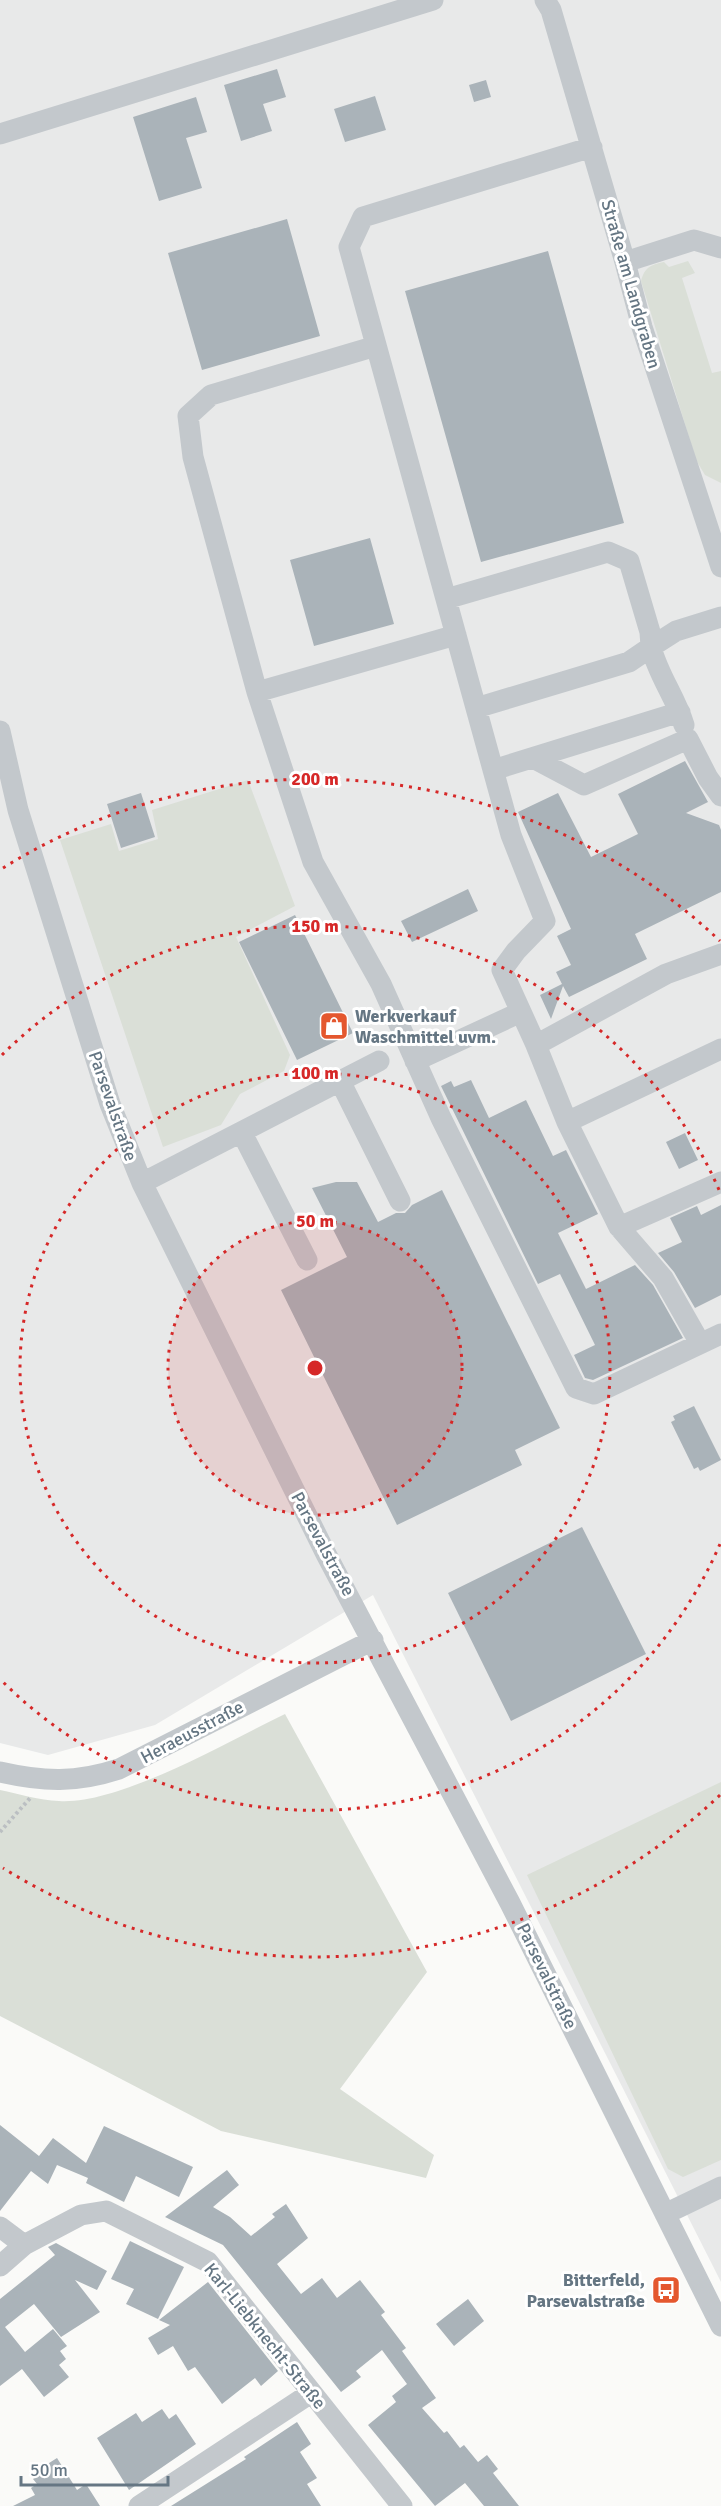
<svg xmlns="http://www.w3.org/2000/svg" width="721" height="2506" viewBox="0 0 721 2506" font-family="Signika,sans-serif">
  <rect width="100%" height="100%" fill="#fafaf8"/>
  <path fill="#e8e9e9" d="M0,0H721V2282L373,1595L155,1725L48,1755L0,1743Z"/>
  <path fill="#dadfd7" d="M688,261L695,273L682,278L712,373L721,371V483L705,475L696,460L641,281C645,267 650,265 664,262L669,267Z
    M248,780L295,906L236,937L290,1055L284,1071L240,1094L221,1125L163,1147L60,840L111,824L119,851L158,839L152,810Z
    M285,1714L427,1972L340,2089L434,2155L426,2178L221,2131L0,2016V1790C19,1794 39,1800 59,1801C120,1805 228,1741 285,1714Z
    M721,1782V2160L683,2177L668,2169L527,1875Z"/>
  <path fill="#aab3b9" d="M277,69L286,97L263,104L272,131L241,141L224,85Z
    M486,80L491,97L474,102L469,85Z
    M375,96L386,130L345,142L334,109Z
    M196,97L207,132L186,138L202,188L159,201L133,117Z
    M287,219L320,336L202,370L168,253Z
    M548,251L624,523L481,562L405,291Z
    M370,538L394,624L314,646L290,560Z
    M685,761L708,802L686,813L719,825L721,830V892L635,934L647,959L569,997L563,986L551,1019L540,995L562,984L556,972L571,965L557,936L571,929L518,812L558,793L591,857L638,834L618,794Z
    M141,793L155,837L121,848L107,804Z
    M468,889L478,911L412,942L401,921Z
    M295,915L353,1033L297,1060L239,942Z
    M471,1080L489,1118L526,1100L553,1156L566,1150L598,1214L558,1233L586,1289L635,1265L653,1285L683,1338L593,1380L585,1378L574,1355L595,1345L560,1274L538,1284L441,1086L451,1081L454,1087Z
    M685,1133L698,1160L679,1169L666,1142Z
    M336,1182H357L378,1222L396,1213H405L412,1205L442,1190L560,1428L515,1450L522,1465L397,1525L281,1290L347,1257L312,1188Z
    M721,1205V1295L695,1308L674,1272L658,1253L682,1242L670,1218L697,1206L701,1215Z
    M694,1406L721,1460L700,1471L698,1467L694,1469L671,1422L675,1420L673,1416Z
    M582,1527L646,1654L511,1721L448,1593Z
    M0,2125L39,2156L53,2138L86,2163L104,2126L193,2167L179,2197L136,2176L124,2202L86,2183L88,2178L57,2165L48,2184L31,2171L0,2211Z
    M227,2170L239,2185L213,2207L230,2217L251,2236L275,2217L272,2214L286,2204L308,2238L277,2264L301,2294L322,2278L337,2298L360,2280L385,2312L381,2315L406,2348L402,2351L436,2398L422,2408L444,2433L447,2431L460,2448L464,2445L478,2462L487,2455L498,2469L493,2473L519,2506H484L465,2483L435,2506L368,2425L396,2402L392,2396L407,2384L382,2350L356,2371L361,2377L341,2392L223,2245L165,2217Z
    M130,2241L184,2267L158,2319L126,2304L134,2289L111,2279Z
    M56,2243L107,2271L97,2290L75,2280L100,2312L61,2337L34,2304L5,2327L25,2352L53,2329L67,2346L60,2351L66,2359L59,2365L69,2377L44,2397L22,2369L0,2386V2299L55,2255L48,2247Z
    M208,2282L278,2371L261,2386L255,2378L222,2404L195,2367L188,2371L173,2346L158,2355L148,2338L170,2325L159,2320Z
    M468,2299L484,2321L454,2346L436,2324Z
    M162,2409L169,2419L176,2414L196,2444L129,2490L97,2438L136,2413L142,2422Z
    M297,2422L311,2444L300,2452L317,2478L307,2484L321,2506H171L246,2459L244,2457Z
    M57,2458L77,2490L86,2484L100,2506H13L35,2495L31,2488L37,2484L33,2479L40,2474L38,2470Z"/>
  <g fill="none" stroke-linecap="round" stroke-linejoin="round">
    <path stroke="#bbbfc2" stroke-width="4" stroke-dasharray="3 3" stroke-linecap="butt" d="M0,1832L31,1797"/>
    <path stroke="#c3c8cc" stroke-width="21" d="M545,0L551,10L625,262L642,327L721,567
      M0,134L433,0
      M592,147L363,217L349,247L511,835L545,921L516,951L502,970L536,1045L567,1122L619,1227L663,1278L700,1343
      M625,262L694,240L721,248
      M376,346L211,395L188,416L193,457L257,692L456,635
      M446,599L608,552L629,561L650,632L651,647L629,662L476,708
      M257,692L313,862L381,984L441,1118L576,1388L594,1394L721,1334
      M684,725C676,698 658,675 651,647L676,631L721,617
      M0,731L18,810L110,1104L142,1183L326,1554L510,1903L721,2326
      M533,758L584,785L688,739L708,778L721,796
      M493,770L680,712
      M536,1045L666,974L721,954
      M415,1061L521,1012
      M340,1081L400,1201
      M567,1122L721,1049
      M242,1133L307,1260
      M142,1183L379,1061
      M619,1227L721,1182
      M0,1772C44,1782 76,1783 119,1769L373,1640
      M665,2214L721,2187
      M0,2227L24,2245L81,2215L106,2211L208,2262L402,2506
      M0,2266L24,2245
      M139,2506L311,2393"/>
  </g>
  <circle cx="315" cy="1368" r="147" fill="#d62828" fill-opacity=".12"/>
  <g fill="none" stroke="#d62828" stroke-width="3" stroke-dasharray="3 6">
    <circle cx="315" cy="1368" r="147"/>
    <circle cx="315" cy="1368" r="295"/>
    <path d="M720 1544A442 442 0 0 1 2 1681M2 1055A442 442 0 0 1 720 1192"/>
    <path d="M720 1795A589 589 0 0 1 3 1868M3 868A589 589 0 0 1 720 941"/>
  </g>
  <defs>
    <g id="shop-square" transform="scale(1.5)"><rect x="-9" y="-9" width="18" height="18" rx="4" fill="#e4572e" stroke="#fff"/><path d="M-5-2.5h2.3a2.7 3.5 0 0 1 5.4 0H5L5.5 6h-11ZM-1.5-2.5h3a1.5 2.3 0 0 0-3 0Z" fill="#fff"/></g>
    <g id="bus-square" transform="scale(1.5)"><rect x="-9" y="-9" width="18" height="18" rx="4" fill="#e4572e" stroke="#fff"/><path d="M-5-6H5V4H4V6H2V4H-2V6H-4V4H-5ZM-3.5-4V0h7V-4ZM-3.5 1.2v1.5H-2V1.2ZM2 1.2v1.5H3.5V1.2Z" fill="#fff"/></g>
  </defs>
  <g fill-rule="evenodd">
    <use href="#shop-square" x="334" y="1026"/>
    <use href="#bus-square" x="666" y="2290"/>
  </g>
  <g text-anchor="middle" stroke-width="6" stroke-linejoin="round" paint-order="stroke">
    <g font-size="18" fill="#657683" stroke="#fff">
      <text transform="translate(631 284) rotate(74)" y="6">Straße am Landgraben</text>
      <text transform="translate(113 1106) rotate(71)" y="6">Parsevalstraße</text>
      <text transform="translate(323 1544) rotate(62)" y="6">Parsevalstraße</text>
      <text transform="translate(192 1732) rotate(-28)" y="6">Heraeusstraße</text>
      <text transform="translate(547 1976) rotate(64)" y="6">Parsevalstraße</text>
      <text transform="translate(265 2336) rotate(51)" y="6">Karl-Liebknecht-Straße</text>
    </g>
    <g font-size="18" font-weight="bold" fill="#657683" stroke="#fff" text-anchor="start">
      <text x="355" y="1022">Werkverkauf<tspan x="355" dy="21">Waschmittel uvm.</tspan></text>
      <text x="645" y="2286" text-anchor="end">Bitterfeld,<tspan x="645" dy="21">Parsevalstraße</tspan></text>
    </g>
  </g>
  <circle cx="315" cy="1368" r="9" fill="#d62828" stroke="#fff" stroke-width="3"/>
  <g font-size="18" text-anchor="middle" font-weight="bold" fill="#d62828" stroke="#fff" stroke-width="6" stroke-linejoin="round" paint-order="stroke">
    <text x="315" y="785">200 m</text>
    <text x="315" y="932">150 m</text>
    <text x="315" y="1079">100 m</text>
    <text x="315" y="1227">50 m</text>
  </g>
  <path d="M21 2476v9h147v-9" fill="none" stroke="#657683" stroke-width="3"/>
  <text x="30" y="2476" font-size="18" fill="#657683" stroke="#ffffff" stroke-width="4.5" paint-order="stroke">50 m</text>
</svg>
